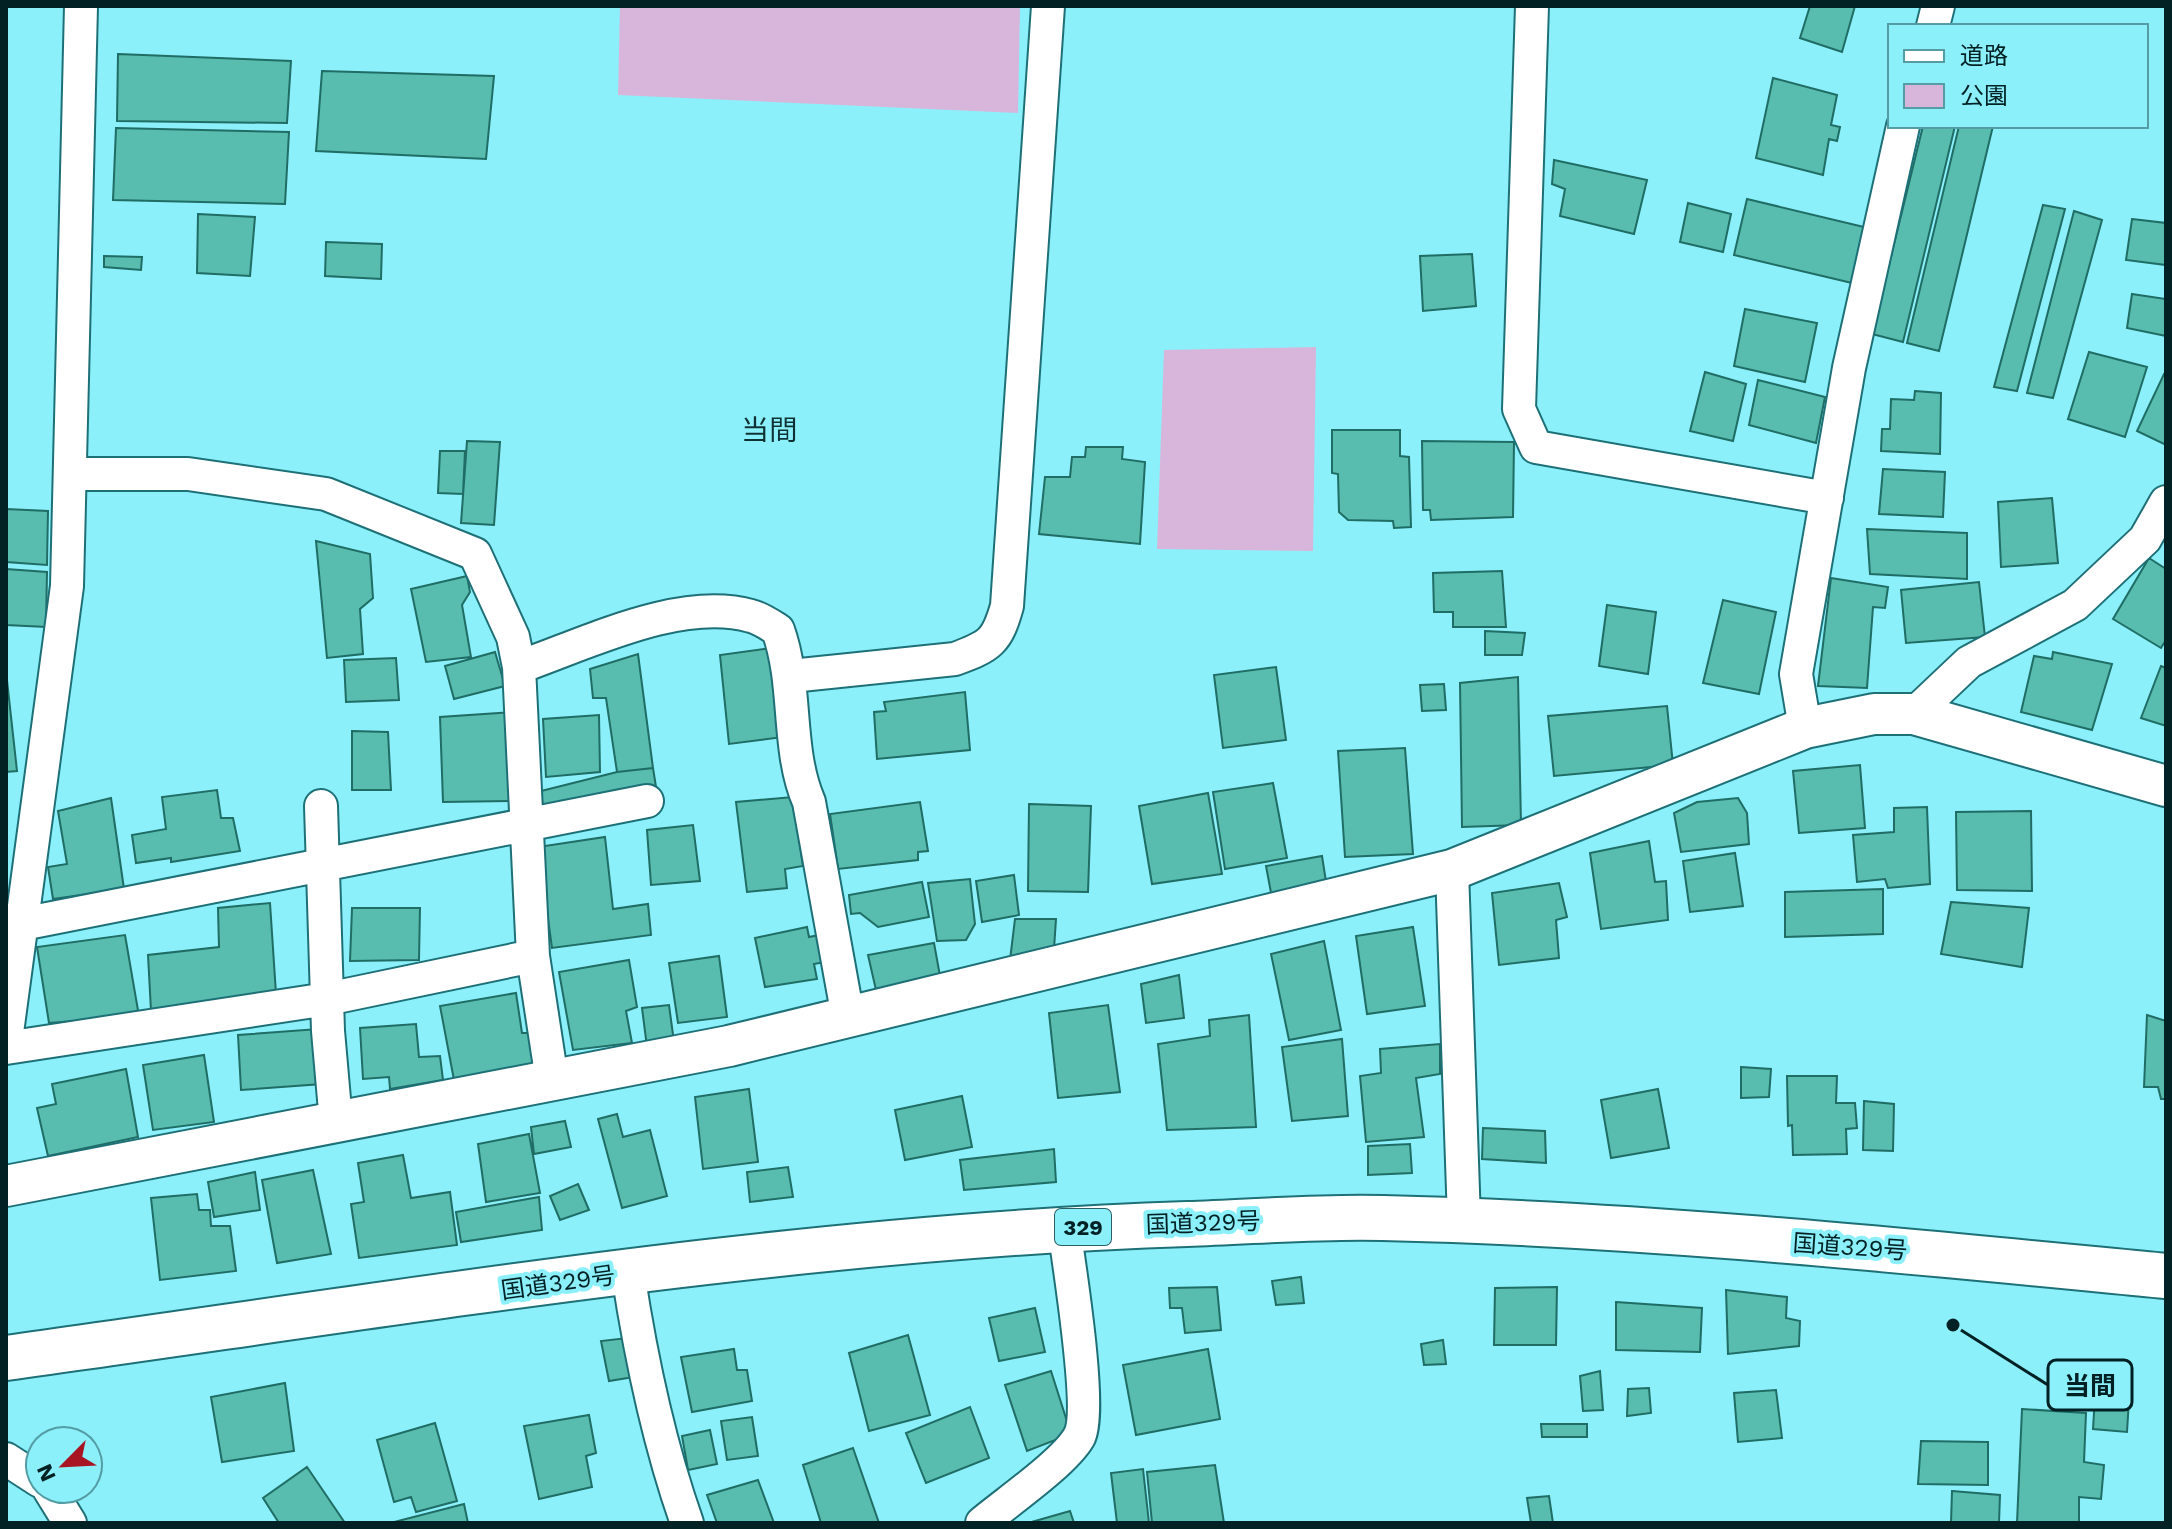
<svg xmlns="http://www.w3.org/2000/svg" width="2172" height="1529" viewBox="0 0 2172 1529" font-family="'Work Sans','Noto Sans JP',sans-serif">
  <rect width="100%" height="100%" fill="#8cf0fa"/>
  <path fill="#d8b5db" d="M620,6H1020L1018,113L618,95Z
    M1316,347L1313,551L1157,549L1164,350Z"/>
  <path fill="#58bcae" stroke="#1f6d64" stroke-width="2" d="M1810,6H1855L1842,52L1800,38Z
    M118,54L291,61L287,123L117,121Z
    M322,71L494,76L486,159L316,151Z
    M1773,78L1837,95L1831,125L1840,127L1837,141L1829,139L1823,175L1756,158Z
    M1923,126H1955L1903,342L1872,334Z
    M1959,126H1993L1939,351L1907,343Z
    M116,128L289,132L285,204L113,200Z
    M1554,160L1647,180L1634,234L1560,216L1565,189L1552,184Z
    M1747,199L1864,227L1852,283L1734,255Z
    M1688,203L1731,214L1723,252L1680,242Z
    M2043,205L2065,209L2017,391L1994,387Z
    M2074,211L2102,220L2053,398L2027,393Z
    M198,214L255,217L250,276L197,273Z
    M2132,219L2166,223V265L2126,260Z
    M326,242L382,244L381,279L325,276Z
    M1472,254L1476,306L1423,311L1420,256Z
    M104,256L142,257L141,270L104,267Z
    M2132,294L2166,299V336L2127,328Z
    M1745,309L1817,323L1805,382L1734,366Z
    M2089,352L2147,367L2125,437L2068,419Z
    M1705,372L1746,384L1733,441L1690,431Z
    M2164,374L2166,375V445L2137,431Z
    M1758,380L1825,397L1816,443L1749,425Z
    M1915,391L1941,393L1940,454L1881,451L1882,429H1890L1891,399L1914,400Z
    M1332,430H1400V456L1409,457L1411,527L1394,528L1393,521L1348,520L1339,512L1338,474L1332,473Z
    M467,441L500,442L494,525L461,523Z
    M1422,441L1514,442L1513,517L1431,520L1430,510H1423Z
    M1086,447H1123L1122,459L1145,462L1140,544L1039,534L1045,477H1070L1072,457H1085Z
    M440,451H465L463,494L438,493Z
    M1883,469L1945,472L1943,517L1879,514Z
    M2052,498L2058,563L2001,567L1998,502Z
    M6,509L48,511L47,565L6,562Z
    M1867,529L1967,533V579L1870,574Z
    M316,541L370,554L373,598L360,609L363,654L327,658Z
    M2149,558L2166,569V640L2161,648L2113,619Z
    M6,569L47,572L46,627L6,625Z
    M1502,571L1506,627H1453V612H1434L1433,573Z
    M467,576L470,592L462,605L471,657L426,662L411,589Z
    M1831,578L1888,587L1885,608L1873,607L1867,688L1818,686Z
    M1979,582L1985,637L1906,643L1901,590Z
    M1723,600L1776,612L1759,694L1703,683Z
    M1607,605L1656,612L1648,674L1599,666Z
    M1485,631L1525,633L1522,655H1485Z
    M772,648L783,737L729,744L720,655Z
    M495,652L505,686L454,699L445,666Z
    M2053,652L2112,664L2092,730L2021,712L2034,656L2052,659Z
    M638,654L653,768L617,772L606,698H593L590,669Z
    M396,658L399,700L346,702L344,660Z
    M2161,666L2166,668V726L2141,718Z
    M1276,667L1286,740L1223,748L1214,675Z
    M6,671L17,771L6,772Z
    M1518,677L1521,825L1462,827L1460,683Z
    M1444,684L1446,710L1422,711L1420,685Z
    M965,692L970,750L877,759L874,712L886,711L884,702Z
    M1667,706L1673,765L1554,776L1548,716Z
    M512,712L515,801L443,802L440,717Z
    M599,715L600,772L546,777L543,719Z
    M352,731L388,732L391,790H352Z
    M1405,748L1413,854L1345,857L1338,751Z
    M1860,765L1865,828L1799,833L1793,771Z
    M653,768L657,793L544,816L541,791L617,772Z
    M1273,783L1287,858L1225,869L1213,792Z
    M217,790L221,818H233L240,851L171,862V858L136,863L132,835L166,829L162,797Z
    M1208,793L1222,874L1152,884L1139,806Z
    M793,797L803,866L785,869L787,888L747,892L736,802Z
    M111,798L124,889L53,899L48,867L67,864L58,811Z
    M1738,798L1747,813L1749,844L1681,852L1674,813L1697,802Z
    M920,802L928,851L918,852V860L838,869L830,814Z
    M1029,804L1091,806L1088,892L1028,891Z
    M1927,807L1930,884L1888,888L1885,879L1857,882L1853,835L1894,832V808Z
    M2031,811L2032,891L1957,890L1956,812Z
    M693,825L700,881L651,885L647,830Z
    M605,837L613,909L648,904L651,935L552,948L538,847Z
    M1649,841L1655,882L1666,881L1668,920L1601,929L1590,853Z
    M1735,853L1743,906L1690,912L1683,861Z
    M1322,856L1327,888L1272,898L1266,866Z
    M1014,875L1019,915L982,922L976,881Z
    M970,879L975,924L966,940L937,941L928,883Z
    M922,882L929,917L878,927L860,913L851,914L849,895Z
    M1559,883L1567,917L1556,920L1559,958L1499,965L1492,893Z
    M1883,889V934L1785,937V892Z
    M1951,902L2029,908L2022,967L1941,954Z
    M270,903L276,994L151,1011L148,955L219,947L218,908Z
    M352,908H420L419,960L350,961Z
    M1015,919H1056L1054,949L1010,960Z
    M807,927L809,937L819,935L825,962L814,964L817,979L765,987L755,938Z
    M1413,927L1425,1006L1367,1014L1356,936Z
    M125,935L139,1016L49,1023L37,947Z
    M1324,941L1341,1030L1289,1040L1271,954Z
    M934,943L940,976L876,990L868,955Z
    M719,956L727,1017L678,1023L669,963Z
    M629,960L637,1007L626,1011L632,1043L573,1050L559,972Z
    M1179,975L1184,1018L1146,1023L1141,984Z
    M516,993L522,1033H536L540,1066L454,1080L440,1006Z
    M669,1005L674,1042L647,1047L642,1008Z
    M1108,1005L1120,1092L1058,1098L1049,1013Z
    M1249,1015L1256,1127L1167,1130L1158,1044L1210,1036L1209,1020Z
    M2147,1015L2166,1021V1099H2161L2158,1087H2144Z
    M416,1024L419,1057L440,1056L443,1080L390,1089L389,1077L363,1079L360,1028Z
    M318,1029L322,1084L241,1090L238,1035Z
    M1342,1039L1348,1116L1292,1121L1282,1047Z
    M1440,1044V1074L1416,1078L1424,1137L1366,1142L1360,1076L1381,1073L1380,1049Z
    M204,1055L214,1122L153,1130L143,1065Z
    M1741,1067L1771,1069L1769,1097L1741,1098Z
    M126,1069L138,1137L48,1156L37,1108L56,1104L52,1084Z
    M1787,1076H1837L1836,1103H1855L1857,1128L1846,1129L1847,1154L1793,1155L1792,1125L1788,1126Z
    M749,1089L758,1162L703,1169L695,1097Z
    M1658,1089L1669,1148L1611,1158L1601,1100Z
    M962,1096L972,1147L905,1160L895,1110Z
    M1864,1101L1894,1104L1893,1151L1863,1150Z
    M617,1114L623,1137L650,1130L667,1196L622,1208L598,1119Z
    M565,1121L571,1147L534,1154L531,1127Z
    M1483,1128L1545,1131L1546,1163L1482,1159Z
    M529,1134L540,1193L486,1202L478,1144Z
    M1410,1144L1412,1173L1368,1175V1146Z
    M1054,1149L1056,1182L964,1190L960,1160Z
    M403,1155L411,1198L450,1192L457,1245L359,1258L351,1204L364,1202L358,1163Z
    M788,1167L793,1197L750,1202L747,1172Z
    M313,1170L331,1254L277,1263L262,1180Z
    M255,1172L260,1210L214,1217L208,1182Z
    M578,1184L589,1210L560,1220L550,1196Z
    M197,1194L199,1210H210L211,1226H230L236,1271L160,1280L151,1198Z
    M539,1197L542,1230L461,1242L456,1212Z
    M1301,1277L1304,1303L1276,1305L1272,1281Z
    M1217,1287L1221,1330L1185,1333L1182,1308H1170L1169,1288Z
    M1557,1287L1556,1345H1494L1495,1288Z
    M1726,1290L1787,1297L1786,1318L1800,1321L1799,1346L1728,1354Z
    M1616,1302L1702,1308L1700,1352L1616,1350Z
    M1035,1308L1045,1352L999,1361L989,1318Z
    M908,1335L930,1415L869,1431L849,1353Z
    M627,1338L634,1377L609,1381L601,1341Z
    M1443,1340L1446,1364L1424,1365L1421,1344Z
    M734,1349L737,1370H747L752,1401L692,1412L681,1357Z
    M1208,1349L1220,1419L1136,1435L1123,1365Z
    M1051,1371L1071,1434L1027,1451L1005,1385Z
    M1600,1371L1603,1410L1583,1411L1580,1376Z
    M285,1383L294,1451L222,1462L211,1397Z
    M1649,1388L1651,1413L1627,1416L1628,1389Z
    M1776,1390L1782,1438L1738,1442L1734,1393Z
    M2095,1396L2129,1400L2127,1432L2093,1429Z
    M970,1407L989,1458L926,1483L906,1433Z
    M2022,1409L2086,1413L2084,1462L2104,1465L2101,1499L2079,1497V1523H2017Z
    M589,1415L596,1453L586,1456L592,1487L539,1499L524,1426Z
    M752,1417L758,1456L727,1460L721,1421Z
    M435,1423L457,1501L416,1512L411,1497L394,1502L377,1440Z
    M1541,1424H1587V1437H1542Z
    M710,1430L717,1464L688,1470L682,1436Z
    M1921,1441L1988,1442V1485L1918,1484Z
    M853,1448L879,1523H821L803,1465Z
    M1215,1465L1224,1523H1152L1147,1472Z
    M307,1467L345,1523H279L263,1498Z
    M1143,1469L1149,1523H1117L1111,1473Z
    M758,1480L774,1523H717L707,1495Z
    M1952,1491L2000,1495L1999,1523H1951Z
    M1549,1496L1553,1523H1531L1527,1498Z
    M464,1504L468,1523H395L394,1522Z
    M1070,1511L1074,1523H1028Z"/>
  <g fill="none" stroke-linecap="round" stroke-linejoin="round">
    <g stroke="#1e7077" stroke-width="36">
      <path id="minor" d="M1532,6L1519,409L1536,447L1827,498
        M1933,26L1938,6
        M72,474H188L326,494L475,554L513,637L519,667L533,956L552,1080
        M519,667C586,644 680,596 751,616C760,618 770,625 778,630C798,686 786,749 809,802L848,1017
        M791,676L955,659C990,646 997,642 1007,606L1048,6
        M1914,714L1969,662L2075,605L2145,539L2166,502
        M1805,728L1796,674L1849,368L1903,126
        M321,806L328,1031L336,1122
        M1452,870L1464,1220
        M22,924L647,801
        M6,1040L67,586L81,6
        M6,1048L327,999L533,956
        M628,1273C641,1359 658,1441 687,1523
        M6,1459L40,1481
        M49,1489L70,1523
        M982,1523C1007,1502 1064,1463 1079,1437C1093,1412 1069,1264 1064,1228"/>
    </g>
    <g stroke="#1e7077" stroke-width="44">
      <path id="tertiary" d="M6,1186L729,1046L1452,870L1805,728L1874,714H1914L2166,786"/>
    </g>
    <g stroke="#1e7077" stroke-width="48">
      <path id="trunk" d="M6,1358C397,1304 792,1237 1187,1224C1252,1222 1318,1216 1383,1218C1644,1224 1906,1251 2166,1276"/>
    </g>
    <use href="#minor" stroke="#fff" stroke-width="32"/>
    <use href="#tertiary" stroke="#fff" stroke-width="40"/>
    <use href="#trunk" stroke="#fff" stroke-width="44"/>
  </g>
  <g text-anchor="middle" stroke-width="8" stroke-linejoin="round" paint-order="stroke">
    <rect fill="#8cf0fa" stroke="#2b5f64" stroke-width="2" x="1055" y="1209" width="56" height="36" rx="6"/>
    <g font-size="22" font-weight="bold" fill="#012124">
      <text x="1083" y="1235">329</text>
    </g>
    <g font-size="24" fill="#012124" stroke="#8cf0fa">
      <text transform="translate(1203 1223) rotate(-2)" y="8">国道329号</text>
      <text transform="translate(1850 1247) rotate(4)" y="8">国道329号</text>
      <text transform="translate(558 1283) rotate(-8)" y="8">国道329号</text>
    </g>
    <g font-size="28" fill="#103134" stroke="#8cf0fa">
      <text x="769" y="440">当間</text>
    </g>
  </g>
  <path fill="none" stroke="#012124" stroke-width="3" d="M1953 1325L2048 1385"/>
  <circle fill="#012124" stroke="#8cf0fa" stroke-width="3" cx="1953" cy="1325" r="8"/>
  <rect fill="#8cf0fa" stroke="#012124" stroke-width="3" x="2048" y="1360" width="84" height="50" rx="8"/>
  <g font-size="26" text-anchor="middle" font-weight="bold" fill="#012124">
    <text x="2090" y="1395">当間</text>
  </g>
  <rect width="2172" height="1529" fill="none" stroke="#012124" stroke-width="16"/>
  <rect x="1888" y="24" width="260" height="104" fill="#8cf0fa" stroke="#549da4" stroke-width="2"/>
  <rect x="1904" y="50" width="40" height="12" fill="#ffffff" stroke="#549da4" stroke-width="2"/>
  <text x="1960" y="64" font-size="24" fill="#012124">道路</text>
  <rect x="1904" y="84" width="40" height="24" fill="#d8b5db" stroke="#549da4" stroke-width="2"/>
  <text x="1960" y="104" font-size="24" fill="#012124">公園</text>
  <g transform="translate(64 1465) rotate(246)"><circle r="38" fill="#8cf0fa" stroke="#549da4" stroke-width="2"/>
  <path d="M0-6L14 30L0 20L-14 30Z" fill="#a91424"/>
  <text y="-12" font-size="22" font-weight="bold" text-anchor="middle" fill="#012124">N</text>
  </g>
</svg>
